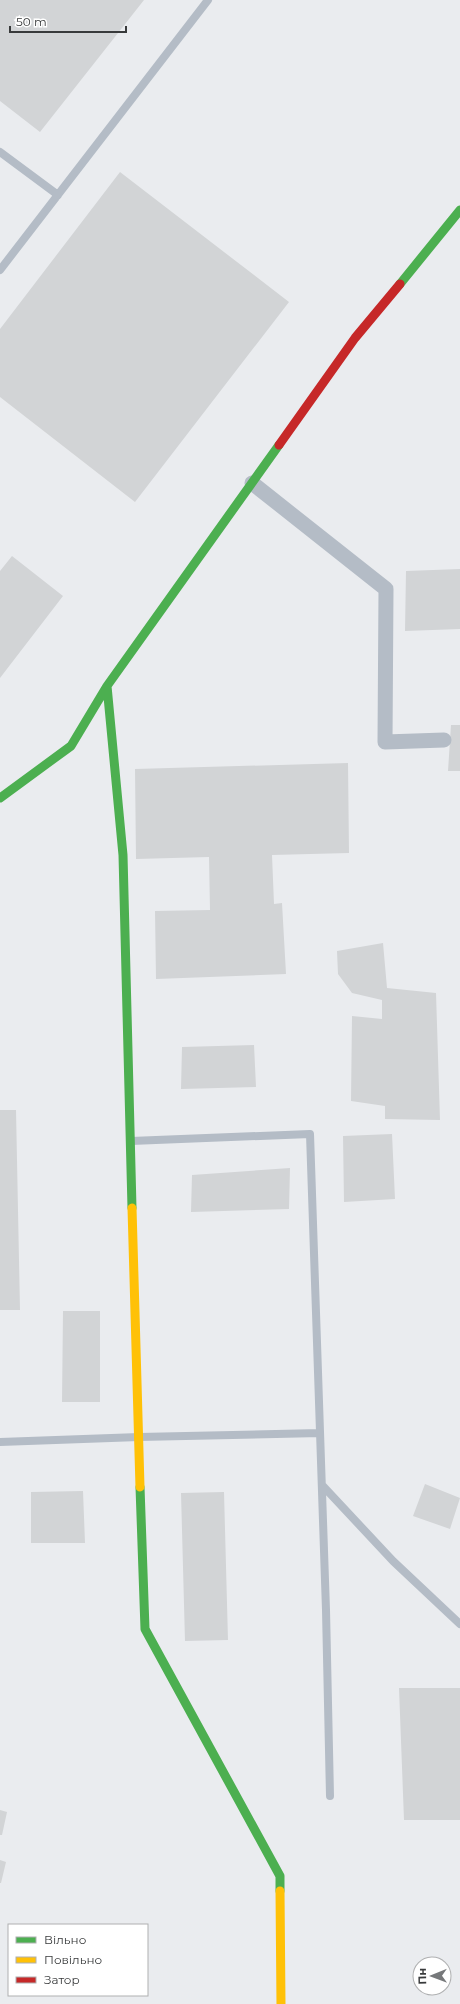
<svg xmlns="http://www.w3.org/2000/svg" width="460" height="2004" viewBox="0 0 460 2004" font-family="Montserrat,sans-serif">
  <rect width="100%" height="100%" fill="#eaecef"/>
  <path fill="#d2d4d6" d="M0,0H144L40,132L0,101Z
    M120,172L289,302L135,502L0,397V329Z
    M12,556L63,596L0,678V571Z
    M460,569V629L405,631L406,571Z
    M451,725H460V771H448Z
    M348,763L349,853L272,855L274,904L282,903L286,974L156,979L155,911L210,910L209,857L136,859L135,769Z
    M383,943L387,988L436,993L440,1120L385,1119V1106L351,1101L352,1016L382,1019V1000L352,993L338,974L337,951Z
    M254,1045L256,1087L181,1089L182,1047Z
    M0,1110H16L20,1310H0Z
    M392,1134L395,1199L344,1202L343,1136Z
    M290,1168L289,1209L191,1212L192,1175Z
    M63,1311H100V1402H62Z
    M425,1484L460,1498L450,1529L413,1516Z
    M83,1491L85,1543H31V1492Z
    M224,1492L228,1640L185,1641L181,1493Z
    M399,1688H460V1820H404Z
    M0,1810L7,1812L2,1835H0Z
    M0,1860L6,1862L1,1883H0Z"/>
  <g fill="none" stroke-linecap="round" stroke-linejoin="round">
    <path stroke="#b4bcc6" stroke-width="8" d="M0,152L58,195
      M0,270L208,0
      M131,1141L310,1134L326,1610L330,1796
      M0,1442L139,1437L320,1433
      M322,1485L393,1561L460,1624"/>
    <path stroke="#b4bcc6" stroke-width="15" d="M252,483L386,589L385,742L444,740"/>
    <path stroke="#4caf50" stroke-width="9" d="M400,284L460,210
      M107,686L123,855L132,1208
      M0,798L71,746L107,686L279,445
      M140,1487L145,1629L280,1876V1891"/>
    <path stroke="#ffc107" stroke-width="9" d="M132,1208L140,1487
      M280,1891L281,2004"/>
    <path stroke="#c62828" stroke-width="9" d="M279,445L355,338L400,284"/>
  </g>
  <rect x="8" y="1924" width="140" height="72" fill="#ffffff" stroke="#afb0b1"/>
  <rect x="16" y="1937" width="20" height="6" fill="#4caf50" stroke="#afb0b1"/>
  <text x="44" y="1944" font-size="12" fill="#383a3b">Вільно</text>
  <rect x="16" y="1957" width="20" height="6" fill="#ffc107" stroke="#afb0b1"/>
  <text x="44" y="1964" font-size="12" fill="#383a3b">Повільно</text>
  <rect x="16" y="1977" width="20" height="6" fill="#c62828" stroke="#afb0b1"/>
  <text x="44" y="1984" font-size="12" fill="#383a3b">Затор</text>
  <g transform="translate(432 1976) rotate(269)"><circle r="19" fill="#ffffff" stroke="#afb0b1"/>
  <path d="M0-3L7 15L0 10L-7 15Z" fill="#76787a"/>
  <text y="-6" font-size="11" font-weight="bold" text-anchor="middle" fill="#383a3b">Пн</text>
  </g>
  <path d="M10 26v6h116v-6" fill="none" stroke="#383a3b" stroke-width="2"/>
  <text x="16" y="26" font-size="12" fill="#383a3b" stroke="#ffffff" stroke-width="3" paint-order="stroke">50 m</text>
</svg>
